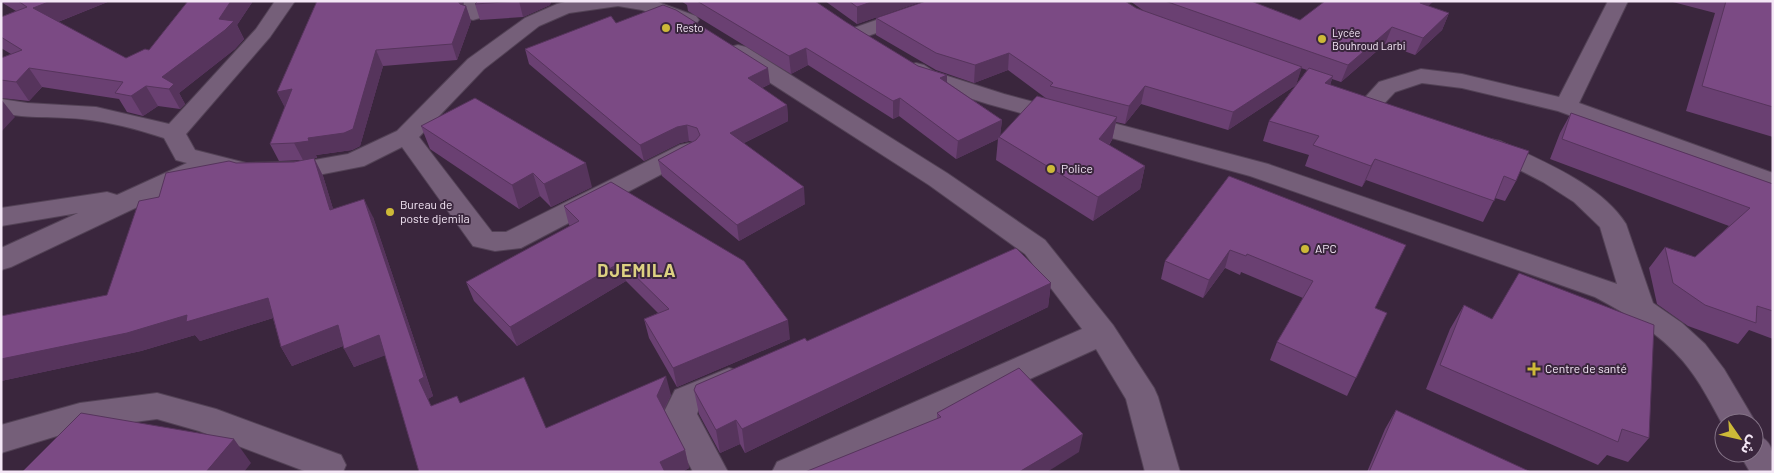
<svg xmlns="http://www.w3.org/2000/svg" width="1774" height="473" viewBox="0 0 1774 473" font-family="Barlow,'Noto Sans Arabic',sans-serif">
  <rect width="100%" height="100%" fill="#3a263d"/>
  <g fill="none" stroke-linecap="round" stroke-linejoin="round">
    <g stroke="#534256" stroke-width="2">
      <path id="minor" d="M275,1H295L270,37L186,134L195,150L246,163L303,162L348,154L397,131L468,59L525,18L557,4L569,1H655L696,16L699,20L696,24L689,26L642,10L618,6L569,13L539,26L484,69L419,137L492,232H506L680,145L689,143L698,145L701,150L698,155L521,248L495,251L473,246L402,147L364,166L303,178L246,179L210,169L207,174L11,267L1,270V248L78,213L1,226V208L107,192L117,195L187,163L176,160L164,138C137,129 110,122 82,119C55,116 28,119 1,113V99L27,103L96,107L169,124L256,29Z
        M464,1H484L483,14L480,18L473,20L466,18L463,14Z
        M930,1H960L957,5L862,38L855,40L848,38L844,34L848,30Z
        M1608,1H1628L1579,103L1773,173V190L1558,111L1462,88L1422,83L1395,92L1380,108L1372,110L1364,108L1360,103L1379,82L1421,69L1462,74L1559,97Z
        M738,45L746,47L947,173L1045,240L1113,325L1154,388L1158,397L1180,472H1145L1126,399L1096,349L825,472H772L777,462L1082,329L1025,254L929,185L730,57L727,52L730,47Z
        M916,63L924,65L935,72L1004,94L1268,164L1617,284L1600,227L1574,202L1543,182L1482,151L1479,146L1482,141L1491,139L1500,141C1541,161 1601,184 1626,224L1653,303L1682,323L1705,344L1724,369L1756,423L1754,426V423H1724V427C1711,404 1700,381 1683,361C1659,333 1627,314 1595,297L1250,176L988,104L919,82L908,75L905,70L908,65Z
        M729,368L740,371L745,380L740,389L699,408L697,414L728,472H693L663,414L675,390Z
        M157,393L216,409L341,455L346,465L343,472H307L199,431L157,419L80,429L1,453V425L80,403Z
        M1754,434C1774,441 1773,451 1773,472H1750L1739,453H1754Z"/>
    </g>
    <use href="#minor" fill="#755f79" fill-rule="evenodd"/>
  </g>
  <path fill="#6a4072" d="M1,1H110L58,22L126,58L149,50L188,1H253L237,25L244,39L235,49L179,93L185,104L180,109L158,106L143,116L127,112L119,99L42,87L29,101L1,98V58L11,54L1,48V17L16,11L1,2Z
    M317,1H463L462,5L466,6L471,21L457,60L383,66L360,146L352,150L316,155L317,158H314L323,176L333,209L373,217L433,396L428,399L431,406L457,396L460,403L546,428L671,395L664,410L685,450L689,468L682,472H419L385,355L354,367L343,346L292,366L281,347L273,318L200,341L195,335L141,351L1,381V316L107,295L159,197L236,163L294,162L303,160L279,161L270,144L285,107L277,92Z
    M478,1H551L550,5L523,17L480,20L475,4Z
    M681,1H815L846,22L918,66L947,75V82L1002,120L1000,135L1047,99L1008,70L974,83L936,70L876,35V18L1136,8L1144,11L1130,1H1251L1300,20L1428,6L1449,13L1442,30L1415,55L1385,44L1341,82L1332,79L1330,85L1516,181L1505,201L1495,198L1483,222L1366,180L1362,187L1305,166L1309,155L1263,141L1269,121L1307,70L1301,68L1296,85L1228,130L1141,104L1125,124L1116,122L1112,140L1109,145L1145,166L1140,189L1093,221L996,160L998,139L956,159L899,116L893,119L808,65L791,74L688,11L687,5Z
    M825,1H923L857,24Z
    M1669,1H1773V137L1686,111L1715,13Z
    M616,23L770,84L762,88L787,105L788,121L744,143L805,204L739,241L662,176L658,160L693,142L689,141L680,143L644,161L529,64L525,49Z
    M1571,113L1773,184V339L1749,330L1738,344L1688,326L1657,304L1649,268L1665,247L1695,257L1729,226L1550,159L1560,133Z
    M421,126L592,187L551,207L540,196L519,209L430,149Z
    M1229,176L1375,308L1387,313L1347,396L1270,360L1277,342L1303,298L1241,272L1240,275L1225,268L1203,298L1161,279L1165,261Z
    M564,206L790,339L677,387L649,338L644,319L658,313L626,281L517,346L474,301L466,282L570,226L569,225Z
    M1051,283L1048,307L745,453L740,444L720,453L699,414L694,390L807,341Z
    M1464,305L1649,438L1628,462L1607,455L1598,465L1426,389L1450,329Z
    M1396,410L1531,472H1367L1385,429Z
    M937,413L1079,452L937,419Z"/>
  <path fill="#56345c" d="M51,1H110L45,27L33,8Z
    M231,1H253L237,25L244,39L235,49L179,93L185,104L180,109L162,77L219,19Z
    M457,1H463L462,15Z
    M519,1H551L550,5L523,17Z
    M874,1H923L857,24V7Z
    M1421,1H1434L1413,20L1420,3Z
    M466,6L471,21L457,60L452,44Z
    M1449,13L1442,30L1415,55L1423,38Z
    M1392,27L1385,44L1341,82L1348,65Z
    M806,48L808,65L791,74L789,56Z
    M376,50L383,66L360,146L352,150L316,155L317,158H314L323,176L339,228L294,143L308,138Z
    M1009,53L1008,70L974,83L975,65Z
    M1302,67L1296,85L1228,130L1233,112Z
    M29,68L42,87L29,101L16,82Z
    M768,68L770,84L749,94L748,78Z
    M947,75V93L940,78Z
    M1333,76L1326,96L1325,83Z
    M146,86L158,106L143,116L131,96Z
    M1145,86L1141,104L1125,124L1129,106Z
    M292,89L285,108L277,92Z
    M900,98L899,116L893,119V101Z
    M1,99L15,117L1,132Z
    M787,105L788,121L732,149L730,133Z
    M1117,117L1112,140L1095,162L1099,139Z
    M1002,120L1000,137H999L998,139L956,159L958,141Z
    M687,125L689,141L680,143L644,161L640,145L677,127Z
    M1375,159L1366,180L1362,187L1371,166Z
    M586,163L592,187L551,207L544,184Z
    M1145,166L1140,189L1093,221L1098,197Z
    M533,173L540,196L519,209L512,185Z
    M804,187L805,204L739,241L737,225Z
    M364,199L373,217L433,396L428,399L419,380Z
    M1230,250L1225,268L1203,298L1209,280Z
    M621,262L626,281L517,346L510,327Z
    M1051,283L1048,307L745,453L742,429Z
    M268,298L279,316L200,341L195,335L141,351L1,381V359L187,315Z
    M788,320L790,339L677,387L673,368Z
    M338,325L348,344L292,366L281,347Z
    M379,335L389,354L354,367L344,349Z
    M666,376L671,395L661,415L657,396Z
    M736,420L740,444L720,453L716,430Z
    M1083,434L1079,452L1047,472H1019Z
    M234,439L251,463L244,472H206Z
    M685,450L689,468L682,472H662L660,462Z"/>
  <path fill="#7b4a84" stroke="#56345c" d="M18,1H51L33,8L126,58L145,49L149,50L188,1H231L219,19L234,21L225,30L162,77L174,84L169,89L146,86L131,96L115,93L123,82L29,68L16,82L1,80V58L22,50L1,37V17L27,7Z
    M317,1H458L460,4L466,6L452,44L376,50L353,129L344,133L308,138L309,141L294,143L270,144L292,89L277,92Z
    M478,1H519L475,4Z
    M697,1H815L846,22L918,66L947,75L940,78L1002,120L958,141L900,98L893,101L806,48L789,56Z
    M849,1H874L857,7Z
    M926,1H1125L1136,8L1302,67L1233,112L1145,86L1129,106L1050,86L1053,83L1009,53L975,65L936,53L876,18Z
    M1165,1H1251L1300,20L1325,1H1421L1420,3L1449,13L1423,38L1392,27L1348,65Z
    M1726,1H1773V107L1702,86Z
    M663,5L676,10L768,68L748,78L787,105L730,133L804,187L737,225L658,160L696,140L700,135L697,128L687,125L677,127L640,145L525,49L611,16L616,23Z
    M1309,68L1333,76L1325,83L1529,151L1516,181L1504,176L1494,201L1375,159L1371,166L1313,145L1319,136L1269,121Z
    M1037,96L1117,117L1099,139L1145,166L1098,197L999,137Z
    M475,98L586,163L544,184L533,173L512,185L421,126Z
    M1571,113L1773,184V311L1757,306L1756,323L1705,305L1673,283L1665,247L1695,257L1750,208L1562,139Z
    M314,158L330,210L364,199L424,377L419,380L431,406L457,396L460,403L524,377L546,428L666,376L657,396L685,450L660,462L665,472H419L379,335L344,349L338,325L281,347L268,298L186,322L187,315L127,333L1,359V316L107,295L139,201L159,197L166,173L229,161L236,163L294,162Z
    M1229,176L1406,245L1375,308L1387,313L1356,378L1277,342L1313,281L1247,254L1246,256L1230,250L1209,280L1165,261Z
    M611,182L744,261L788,320L673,368L644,319L669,309L621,262L510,327L466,282L579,221L564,206Z
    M1016,248L1051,283L742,429L736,420L716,430L694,390L696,385L805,338L807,341Z
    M1519,273L1654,325L1649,438L1622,429L1618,442L1440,365L1464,305L1492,319Z
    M1019,368L1083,434L1019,472H805L941,417L937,413Z
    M1396,410L1531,472H1369Z
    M81,413L234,439L206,472H22Z"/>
  <g fill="#cdb938" stroke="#3a263d" stroke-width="2">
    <circle cx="666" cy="28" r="5"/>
    <circle cx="1322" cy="39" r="5"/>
    <circle cx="1051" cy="169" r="5"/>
    <circle cx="390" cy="212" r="5"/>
    <circle cx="1305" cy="249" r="5"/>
    <path d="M1531.5 361.5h5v5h5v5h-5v5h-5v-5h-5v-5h5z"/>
  </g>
  <g text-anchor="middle" stroke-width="4" stroke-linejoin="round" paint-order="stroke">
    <g font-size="11" fill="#f4e7f6" stroke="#3a263d" text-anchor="start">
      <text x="676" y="32">Resto</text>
      <text x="1332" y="37">Lycée<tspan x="1332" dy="13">Bouhroud Larbi</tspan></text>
    </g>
    <g font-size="12" fill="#f4e7f6" stroke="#3a263d" text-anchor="start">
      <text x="1061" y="173">Police</text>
      <text x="400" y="209">Bureau de<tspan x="400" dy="14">poste djemila</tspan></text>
      <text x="1315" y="253">APC</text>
      <text x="1545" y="373">Centre de santé</text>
    </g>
    <g font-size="18" font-weight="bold" letter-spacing="1" fill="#ddd182" stroke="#3a263d">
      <text x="637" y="277">DJEMILA</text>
    </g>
  </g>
  <rect width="1774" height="473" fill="none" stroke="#f4e7f6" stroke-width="5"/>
  <g transform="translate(1739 438) rotate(124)"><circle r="24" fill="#3a263d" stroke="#847387"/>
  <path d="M0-4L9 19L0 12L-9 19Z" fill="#cdb938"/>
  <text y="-8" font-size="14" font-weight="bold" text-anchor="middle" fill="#f4e7f6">ش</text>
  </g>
</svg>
